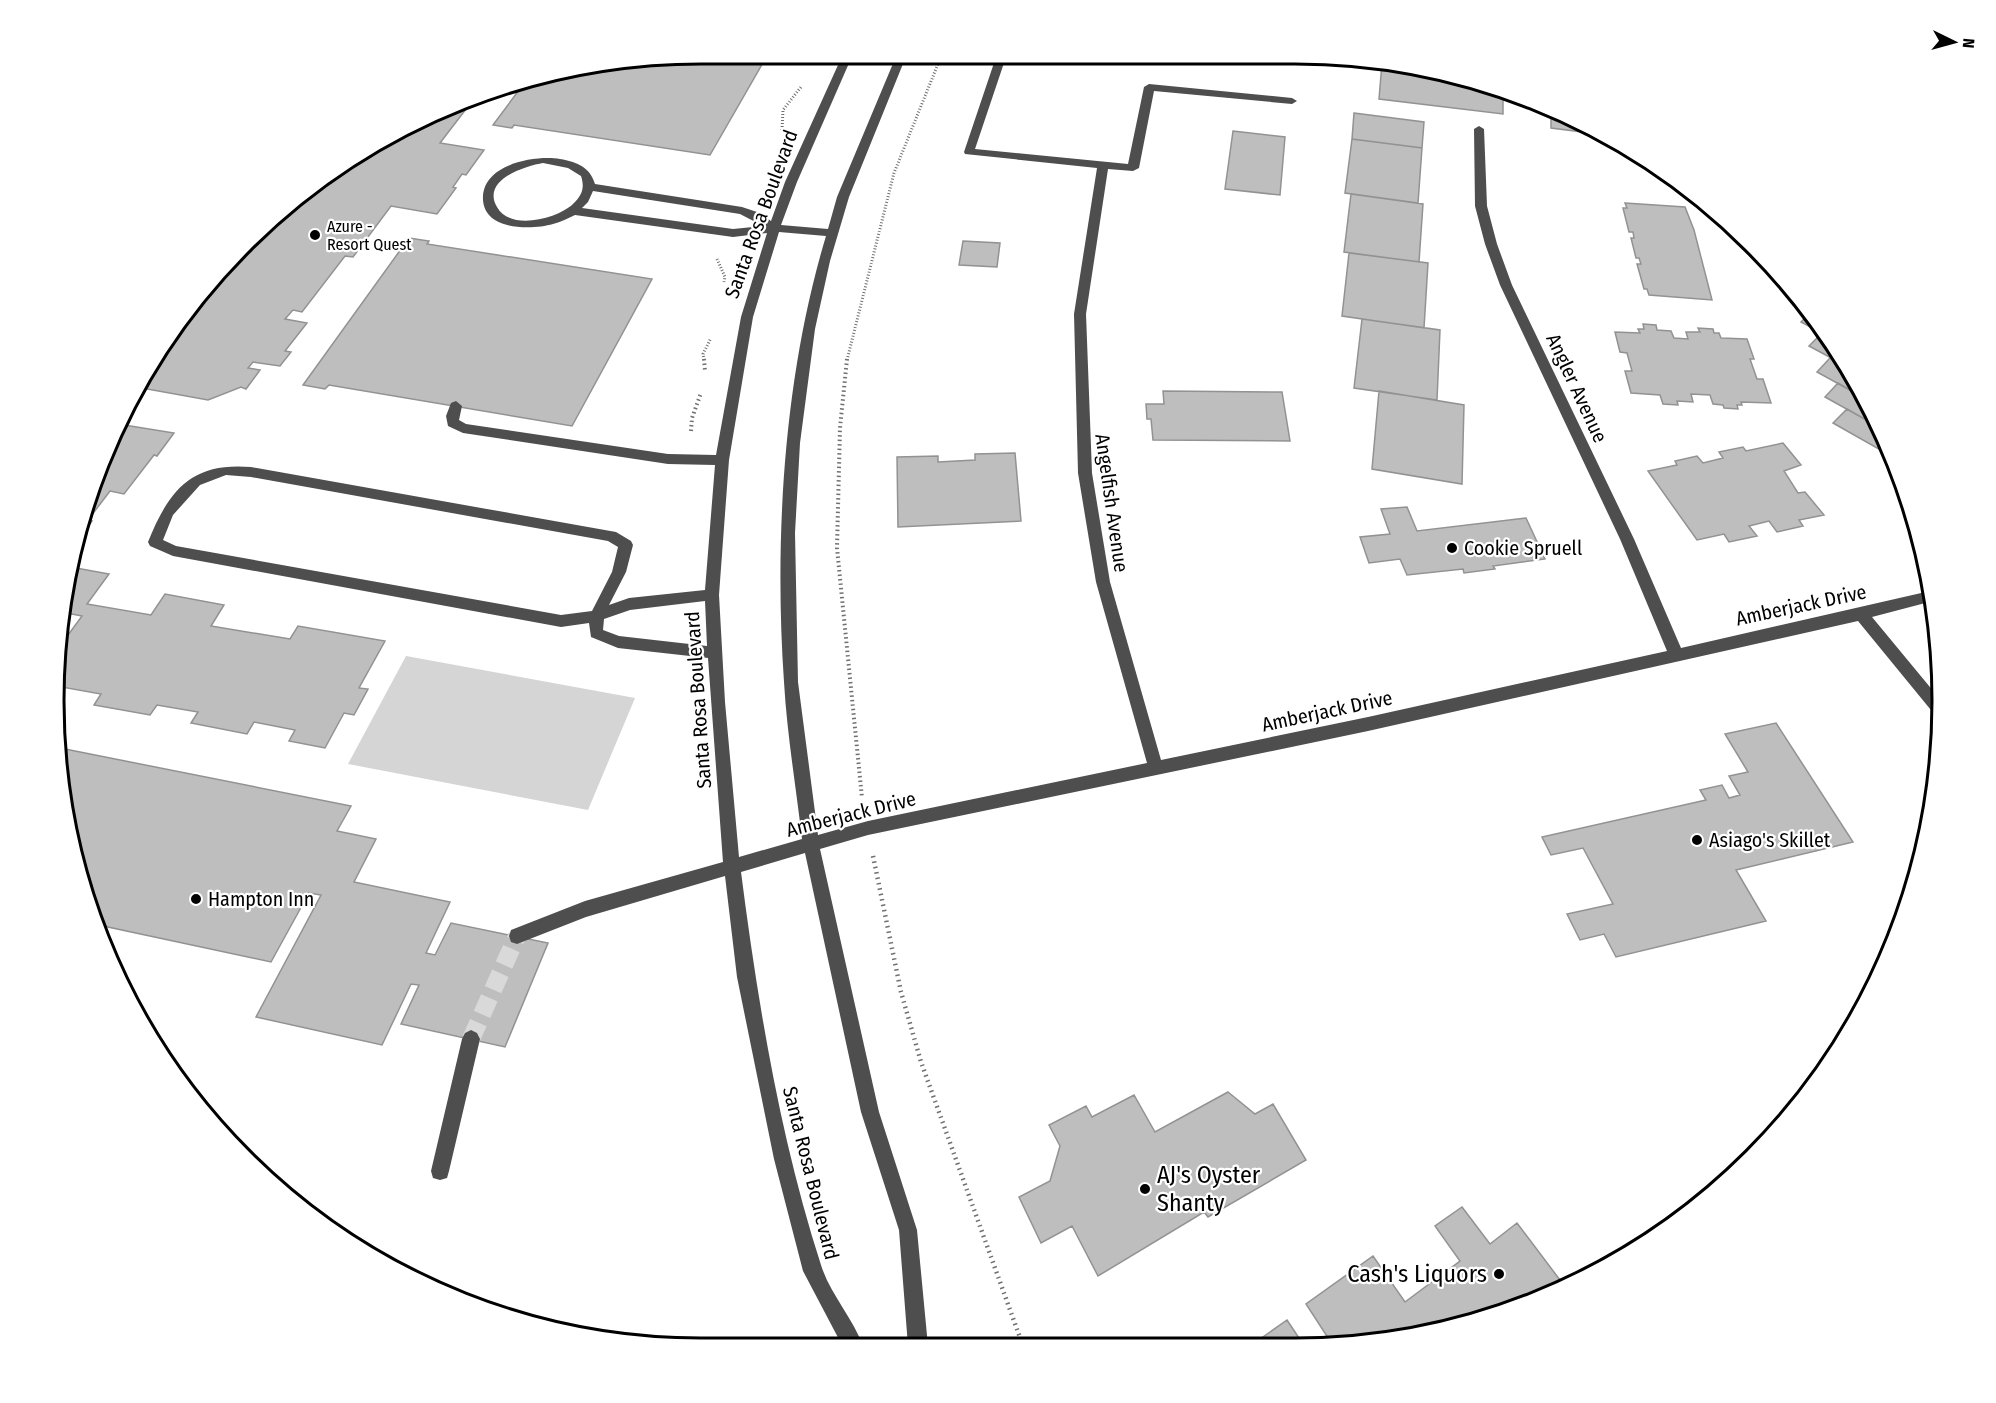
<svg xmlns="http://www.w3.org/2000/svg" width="1996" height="1403" viewBox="0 0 1996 1403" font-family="'Fira Sans Condensed',sans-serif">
  <rect width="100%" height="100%" fill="#fff"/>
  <path fill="#d5d5d5" d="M406,656L635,698L588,810L348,764Z"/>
  <path fill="#bebebe" stroke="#929292" stroke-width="1.5" d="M702,54H768L710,155L514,125L512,128L493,125L528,78Z
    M1382,63L1421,67L1503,88V114L1379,99Z
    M476,96L440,143L484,150L466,175L462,174L453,187L456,188L437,214L391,206L353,257L345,256L302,312L293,310L285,319L307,323L285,351L291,352L280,366L253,362L248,368L260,370L246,389L241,387L208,400L136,387L214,275L342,163L453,103Z
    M1551,110L1606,135L1551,128Z
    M1354,113L1424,122L1422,148L1352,139Z
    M1233,131L1285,137L1280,195L1225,189Z
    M1352,139L1422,148L1418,203L1345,193Z
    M1351,194L1423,204L1419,262L1344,252Z
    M1625,203L1685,207L1694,230L1712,300L1649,295L1647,289H1644L1637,264H1641L1639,258H1636L1631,238H1634L1633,232H1629L1623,208H1627Z
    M409,238L429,241L427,244L652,279L572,426L329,385L325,389L303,385Z
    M963,241L1000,243L997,267L959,265Z
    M1349,253L1428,263L1424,328L1342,316Z
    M1809,314L1824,334L1801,322Z
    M1362,319L1440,330L1437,400L1354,388Z
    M1643,324L1656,325L1657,330L1671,331L1674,338L1688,339L1686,332H1700L1698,328L1713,329L1714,333H1719L1721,338L1747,339L1754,359H1750L1757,379H1763L1771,403L1741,402L1742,405H1737L1738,409L1724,408L1723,405L1713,404L1710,395L1691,394L1693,402L1677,401L1678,405L1663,404L1660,395L1631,393L1625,371H1632L1627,353L1620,352L1615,332L1640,333L1638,329H1644Z
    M1822,333L1824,334L1848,367L1809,346Z
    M1830,358L1848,367L1864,398L1817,372Z
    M1838,383L1864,398L1877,426L1825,397Z
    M1163,391L1282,392L1290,441L1153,440L1151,419H1147L1146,404H1164Z
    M1379,391L1464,405L1462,484L1372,469Z
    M1847,409L1877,426L1891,456L1833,423Z
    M118,424L174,433L157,456L154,455L124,494L110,491L88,520L92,521L82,535L103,453Z
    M1783,443L1801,465L1784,471L1798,493L1805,492L1824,515L1799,520L1803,526L1777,532L1769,521L1749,526L1757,536L1729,542L1724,534L1697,540L1648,471L1677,465L1675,461L1697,456L1703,463L1723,458L1719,452L1743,447L1746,451Z
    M1015,453L1021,521L898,527L897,457L938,456V462L975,460V454Z
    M1407,507L1417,531L1526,518L1545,559L1493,566L1495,569L1464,573L1463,569L1407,575L1400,559L1369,563L1360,537L1390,534L1381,509Z
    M76,568L109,574L87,604L151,615L165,594L224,605L211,626L290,639L298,626L385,641L359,688L368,689L354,715L344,713L325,748L289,741L295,730L254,722L247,734L191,723L198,712L157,705L150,715L94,705L101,694L62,687L60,691V646L82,616L61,612L71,575Z
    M1776,723L1853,842L1736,870L1766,921L1616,957L1604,934L1580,940L1567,914L1613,904L1583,848L1551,855L1542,837L1706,800L1700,790L1722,785L1729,798L1740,795L1729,776L1748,772L1725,734Z
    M60,748L351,806L337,831L376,839L354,882L450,902L426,953L435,955L451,923L548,943L505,1047L401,1024L419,985L411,984L382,1045L256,1017L321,895L309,893L271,962L94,924L88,909L60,786Z
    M1228,1092L1255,1114L1273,1104L1306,1160L1208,1217L1204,1212L1098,1276L1072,1226L1041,1243L1019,1197L1050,1181L1060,1146L1049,1125L1086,1106L1092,1117L1134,1095L1155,1132Z
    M1462,1207L1490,1244L1517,1223L1566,1288L1462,1327L1379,1343L1332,1344L1306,1304L1373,1256L1405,1302L1460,1261L1435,1226Z
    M1287,1320L1303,1344H1253Z"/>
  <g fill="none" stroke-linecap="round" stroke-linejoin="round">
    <path stroke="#d9d9d9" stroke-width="18" stroke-dasharray="18 9" stroke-linecap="butt" d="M471,1039L517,936"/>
    <path stroke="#707070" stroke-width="3" stroke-dasharray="1 2" stroke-linecap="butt" d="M782,130L783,110L801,87
      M717,259L725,277L724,282
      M704,360L703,354L711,338
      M847,360L894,173L942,54"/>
    <path stroke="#707070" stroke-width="4" stroke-dasharray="1.5 3" stroke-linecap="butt" d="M704,359L705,371
      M847,359L840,428L837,548L862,798
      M691,431L692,418L701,393"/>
    <path stroke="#707070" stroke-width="4.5" stroke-dasharray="1.5 4" stroke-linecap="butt" d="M873,856L901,992L921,1062L1023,1346"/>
    <path fill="#4e4e4e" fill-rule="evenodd" d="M843,54H853L797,182L781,225L828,229L837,197L897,54H907L849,197L830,261L815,329L800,443L795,533L798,682L818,835L868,821L1147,763L1096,582L1078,473L1074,314L1097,168L965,154L964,152L997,54H1007L975,149L1128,164L1144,87L1149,84L1292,98L1297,101L1292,104L1154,91L1139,168L1133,171L1108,169L1086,314L1092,473L1110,582L1161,760L1368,717L1667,651L1620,539L1500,285L1485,244L1475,206L1474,129L1479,126L1484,129L1487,206L1497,244L1512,285L1634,539L1681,648L1930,591L1933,601L1872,617L1939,698L1940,716L1935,715L1858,621L1368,731L868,835L820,849L879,1112L917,1230L928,1346H908L899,1230L861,1112L805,853L741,872C758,1004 780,1138 821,1265C830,1294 853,1318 863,1346L843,1347L803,1271L774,1159L737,977L725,876L586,917L517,944L511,942L509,936L511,930L585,901L723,862L708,658L618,648L591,637L589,623L561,627L173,556L150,546L148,542C169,490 191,462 251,467L616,532L631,541L633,545L626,572L609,605L629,598L705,590L715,465L668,464L463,433L448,426L446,416L451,403L456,401L462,406L459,420L466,424L668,454L716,455L741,317L767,233L733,237L575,215C568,218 561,222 553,224C532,230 485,231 483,200C481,164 535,155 560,159C577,162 590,167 595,184L742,207L760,213L771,221L785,182ZM543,163L568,168L581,176C585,188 582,195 573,204C557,219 510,231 497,207C481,180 525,166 543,163ZM593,191L740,214L763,226L733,229L582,208L588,202ZM779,232L826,236C784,375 774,537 784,682C787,734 796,787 802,839L739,857L725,702L719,595L729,460L753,317ZM226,475L251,477L608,541L618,547L612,572L592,611L561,615L176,546L163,540L173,515L200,485ZM705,601L707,646L619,636L603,630L604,619L630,610Z
      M471,1030L477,1033L480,1039L449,1171L447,1178L440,1180L433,1178L431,1171L462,1039L465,1033Z"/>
  </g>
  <g fill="#000" stroke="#fff" stroke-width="2">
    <circle cx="315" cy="235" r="6"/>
    <circle cx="1452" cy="548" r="6"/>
    <circle cx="1697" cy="840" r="6"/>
    <circle cx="196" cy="899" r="6"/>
    <circle cx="1145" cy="1189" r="6"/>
    <circle cx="1499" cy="1274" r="6"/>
  </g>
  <g text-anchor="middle" stroke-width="4.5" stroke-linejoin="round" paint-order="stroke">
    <g font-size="16" fill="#000" stroke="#fff" text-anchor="start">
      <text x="327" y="232">Azure -<tspan x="327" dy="18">Resort Quest</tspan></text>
    </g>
    <g font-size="20" fill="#000" stroke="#fff">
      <text transform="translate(761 214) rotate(-70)" y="7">Santa Rosa Boulevard</text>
      <text transform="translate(1577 388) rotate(65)" y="7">Angler Avenue</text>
      <text transform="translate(1112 503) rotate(82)" y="7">Angelfish Avenue</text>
      <text transform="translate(1801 605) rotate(-12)" y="7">Amberjack Drive</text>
      <text transform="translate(698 700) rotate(-94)" y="7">Santa Rosa Boulevard</text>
      <text transform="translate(1327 711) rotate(-12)" y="7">Amberjack Drive</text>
      <text transform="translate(851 814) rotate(-14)" y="7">Amberjack Drive</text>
      <text transform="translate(811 1173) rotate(76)" y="7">Santa Rosa Boulevard</text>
    </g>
    <g font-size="20" fill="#000" stroke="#fff" text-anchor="start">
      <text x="1464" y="555">Cookie Spruell</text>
      <text x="1709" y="847">Asiago's Skillet</text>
      <text x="208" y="906">Hampton Inn</text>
    </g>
    <g font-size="24" fill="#000" stroke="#fff" text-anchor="start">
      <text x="1157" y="1183">AJ's Oyster<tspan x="1157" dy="28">Shanty</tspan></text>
      <text x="1487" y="1282" text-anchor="end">Cash's Liquors</text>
    </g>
  </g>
  <path d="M0 0H1996V1403H0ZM701 64H1295A637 637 0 0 1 1932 701V701A637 637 0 0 1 1295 1338H701A637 637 0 0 1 64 701V701A637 637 0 0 1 701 64Z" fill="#fff" fill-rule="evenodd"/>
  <path fill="none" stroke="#000" stroke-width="3" d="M701 64H1295A637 637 0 0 1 1932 701V701A637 637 0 0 1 1295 1338H701A637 637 0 0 1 64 701V701A637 637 0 0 1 701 64Z"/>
  <g transform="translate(1954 42) rotate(95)" stroke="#ffffff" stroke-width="4.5" paint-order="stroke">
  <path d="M0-4.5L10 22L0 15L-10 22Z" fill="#000000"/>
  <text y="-9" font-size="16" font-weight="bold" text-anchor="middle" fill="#000000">N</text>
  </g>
</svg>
